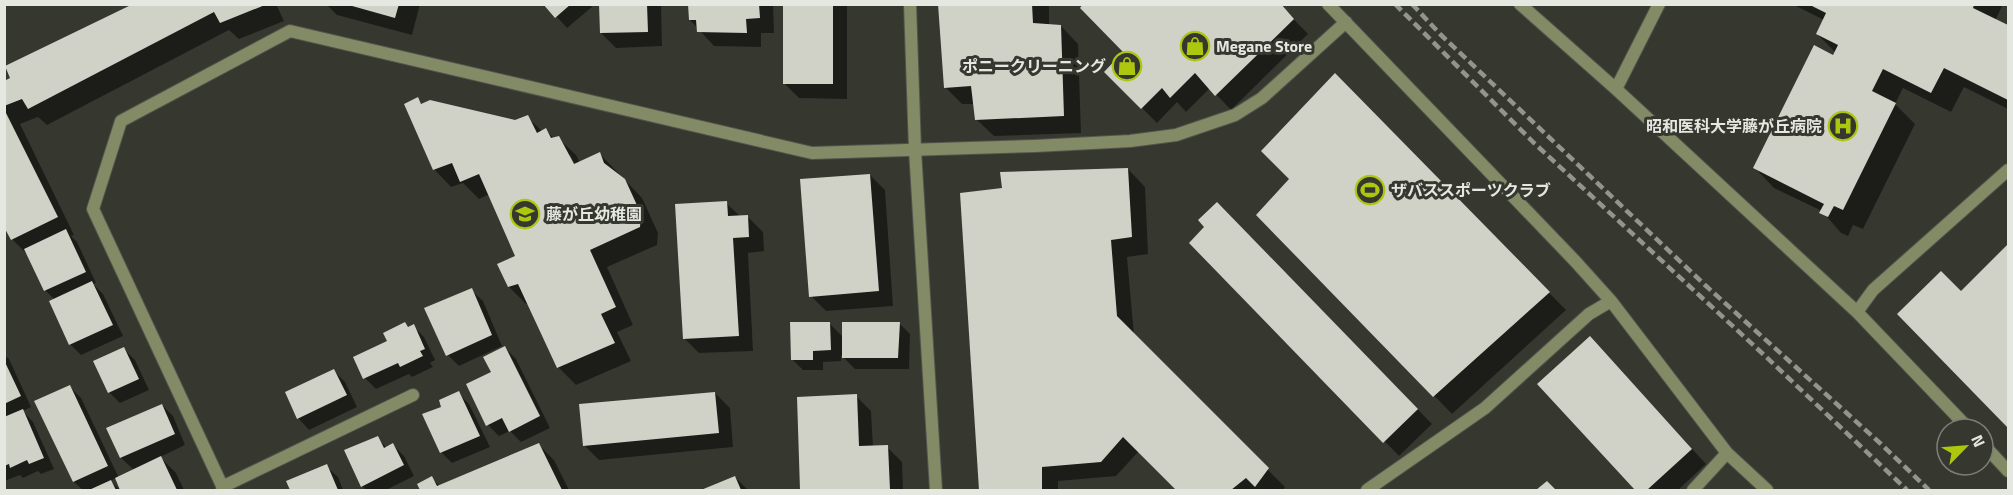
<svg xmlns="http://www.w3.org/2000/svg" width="2013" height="495" viewBox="0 0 2013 495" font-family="'Titillium Web','Noto Sans JP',sans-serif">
  <rect width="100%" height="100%" fill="#363830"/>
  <path fill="#0007" fill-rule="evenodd" d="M136,4H276L284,21L239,39L229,30L47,125L38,117L20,124L74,235L71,236L77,242L96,283L93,284L103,294L123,336L81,355L70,344L55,300L45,290L28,255L13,240L4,223V82Z
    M326,4H420L412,35L337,15Z
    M545,4H589L592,7L567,28Z
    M600,4H661L662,46L616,48L601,33Z
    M689,4H773L774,33H761V47L714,46L690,20Z
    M785,4H847V99L799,98L784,83Z
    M940,4H1049V26H1061L1078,44L1081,133L994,136L976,119L975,104H962L945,87Z
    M1279,4L1308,34L1231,110L1210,88L1186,112L1177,102L1157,123L1106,72L1125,52Z
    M1792,4H2003L1995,21L2008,27V109L1964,87L1951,112L1903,88L1895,104L1915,124L1863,229L1853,225L1848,236L1841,233L1822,211L1774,188L1755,168L1836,53L1817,34L1824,20Z
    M1335,76L1566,310L1452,414L1258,215L1291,179Z
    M417,99L423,105L515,122L527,117L543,132L546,130L554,139L558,138L576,155L580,163L600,154L642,198L658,233L657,245L607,267L633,325L617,332L631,361L576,385L558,367L528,303L526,304L509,287L517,257L490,194L479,199L463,183L451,187L434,169ZM567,155H570L578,170Z
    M1128,169L1145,187L1148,254L1127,257L1134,335L1285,487L1283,490H1178L1139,451L1116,476L1058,481V490H981L961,195Z
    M870,175L885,190L893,306L826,311L811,296Z
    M726,203L741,217H748L763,232L764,251L748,253L753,351L699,353L684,338Z
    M1217,204L1432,424L1399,456L1191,243L1206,227Z
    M2008,246V426L1899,314L1961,293Z
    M471,290L483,301L502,346L459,366L448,355Z
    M829,323L843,337L899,323L910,334L909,369H855L841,355V361L823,362V370H803L792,359Z
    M405,324L409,328L413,326L424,337L435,360L430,363L433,367L412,377L409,374L376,389L365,378L389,342Z
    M505,348L516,359L550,428L521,442L510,431L499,436L488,425L493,372Z
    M124,349L135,360L149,390L120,403L109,392Z
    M1604,353L1706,464L1678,490H1637L1540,384Z
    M4,355L9,359L31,407L23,411L33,422L54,469L41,474L38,471L23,478L20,475L4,481Z
    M334,371L345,382L357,407L309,430L298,418L287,393Z
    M70,387L81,398L119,478L134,470L121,458L108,428L162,405L173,416L185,445L160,457L176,473L184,490H122L116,478L110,481L120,490H83L74,482L36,402Z
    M458,393L469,404L490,447L452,463L441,452L443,408Z
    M715,393L730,408L733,447L599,460L584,445Z
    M856,396L871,411L873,447H887L902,462L903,490H802L798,398Z
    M377,438L387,448L393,445L404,456L414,476L386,490H366L362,486Z
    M539,445L554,460L569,490H422L419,484L431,478L440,486Z
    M326,466L338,477L343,490H292L288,482Z
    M735,477L748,490H704Z"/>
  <path fill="#d0d2c8" d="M133,4L265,5L220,23L214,12L28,109L22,99L4,106V81L10,78L5,66Z
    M345,4H399L395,18Z
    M543,4H571L555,18Z
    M599,4H647L648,32L600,33Z
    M688,4H759L760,18L746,19L747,33L697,32L696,20H689Z
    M783,4H833V84H783Z
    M938,4H1032L1033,23L1061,25L1064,116L975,120L971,86L944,88Z
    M1083,4H1281L1294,19L1215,96L1195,73L1170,98L1162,88L1141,109L1104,72L1123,52L1080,8Z
    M1810,5H1974L1973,8L2008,25V100L1944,68L1931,93L1883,69L1872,91L1896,103L1843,210L1834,206L1828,217L1819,213L1824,204L1753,168L1814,45L1833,55L1838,45L1816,34L1826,13Z
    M1335,73L1550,292L1433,397L1256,215L1289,179L1261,151Z
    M418,97L421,104L430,100L515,120L528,115L537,133L546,128L551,138L559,136L574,164L600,152L604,163L625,179L641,214L640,227L590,250L616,307L601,314L615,343L557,368L518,284L508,287L497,264L515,256L479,174L460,182L452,163L433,170L404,104Z
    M4,109L58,217L11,240L4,227Z
    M1128,168L1132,237L1111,240L1117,316L1269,468L1255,487L1246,478L1231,490H1176L1123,437L1101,462L1042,467V490H979L960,193L1002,188L1000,172Z
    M870,174L879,291L809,297L800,179Z
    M727,201L728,216L748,215L749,237L733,238L739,336L683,339L675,204Z
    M1217,202L1418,409L1383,443L1189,243L1204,227L1198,220Z
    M66,229L86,272L44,291L24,249Z
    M2008,244V428L1897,314L1941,271L1961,291Z
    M92,281L113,325L69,345L49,301Z
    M472,288L492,335L446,356L424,308Z
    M405,322L408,327L414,324L425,349L420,351L423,356L400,367L398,363L363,379L353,357L387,341L383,333Z
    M790,322H830L831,350L813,351V360H791Z
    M842,322H900L898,358H842Z
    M1590,336L1692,449L1647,490H1635L1537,384Z
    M505,346L540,416L509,432L502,418L486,426L466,384L491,372L483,357Z
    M124,347L139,379L108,393L93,361Z
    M4,360L21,396L4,404Z
    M334,369L347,395L297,419L285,392Z
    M70,385L108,466L73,482L34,401Z
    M459,391L480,436L440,453L422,414L441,407L439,400Z
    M715,392L719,433L583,446L579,404Z
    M857,394L859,446L888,445L890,490H800L797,397Z
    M162,404L175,434L120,458L106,428Z
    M23,409L44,458L29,464L27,460L10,468L9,464L4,466V417Z
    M378,436L384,448L393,443L404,465L361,487L344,450Z
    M539,443L562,490H420L417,484L432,476L437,486Z
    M161,456L177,490H120L115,478Z
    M327,464L338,490H290L286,481Z
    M735,476L741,490H701Z
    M111,480L116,490H89Z
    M1547,481L1556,490H1536Z"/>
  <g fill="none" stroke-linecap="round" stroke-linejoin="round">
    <g stroke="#52544c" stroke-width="14">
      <path id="minor" d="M1328,4L1575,261L1611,301L1727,453L1767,490
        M1520,4L1616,89L1857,312L1969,429
        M1616,89L1659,4
        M1857,312L1873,290L2008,170
        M1983,444L2008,471
        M222,487L413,395
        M224,490L93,209L121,121L290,31L812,153L1035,146L1130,141L1176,135L1235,115L1262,98L1346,22
        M1367,490L1485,408L1589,314L1611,301
        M1693,490L1727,453"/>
    </g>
    <g stroke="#52544c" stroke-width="14">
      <path id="tertiary" d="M910,4L915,150L936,490"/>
    </g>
    <use href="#minor" stroke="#838b66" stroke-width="12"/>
    <use href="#tertiary" stroke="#838b66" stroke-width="12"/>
    <path stroke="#92948d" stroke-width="4.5" stroke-dasharray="9 4.5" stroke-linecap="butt" d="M1395,4L1534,143L1763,354L1907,490
      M1412,4L1440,34L1705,285L1881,444L1929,490"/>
  </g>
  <defs>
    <g id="shop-ring" transform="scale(1.5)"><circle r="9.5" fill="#363830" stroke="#adc60e" stroke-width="1.5"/><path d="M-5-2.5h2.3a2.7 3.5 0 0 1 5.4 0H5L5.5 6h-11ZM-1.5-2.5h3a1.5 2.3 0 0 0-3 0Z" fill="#adc60e"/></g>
    <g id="hospital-ring" transform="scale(1.5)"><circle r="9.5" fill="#363830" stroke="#adc60e" stroke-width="1.5"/><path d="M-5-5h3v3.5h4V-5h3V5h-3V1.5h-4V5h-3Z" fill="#adc60e"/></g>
    <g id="stadium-ring" transform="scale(1.5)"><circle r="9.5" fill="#363830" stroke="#adc60e" stroke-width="1.5"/><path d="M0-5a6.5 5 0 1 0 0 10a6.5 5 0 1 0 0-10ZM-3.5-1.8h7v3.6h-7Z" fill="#adc60e"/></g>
    <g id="school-ring" transform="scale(1.5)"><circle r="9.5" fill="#363830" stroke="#adc60e" stroke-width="1.5"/><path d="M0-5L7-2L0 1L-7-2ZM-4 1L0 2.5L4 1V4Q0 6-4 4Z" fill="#adc60e"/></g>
  </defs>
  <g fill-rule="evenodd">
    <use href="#shop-ring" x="1195" y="46"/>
    <use href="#shop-ring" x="1127" y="66"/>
    <use href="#hospital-ring" x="1843" y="126"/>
    <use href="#stadium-ring" x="1370" y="190"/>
    <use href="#school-ring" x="525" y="214"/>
  </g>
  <g text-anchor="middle" stroke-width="6" stroke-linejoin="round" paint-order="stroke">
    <g font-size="16" font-weight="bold" fill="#e5e7e1" stroke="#363830" text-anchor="start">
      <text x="1216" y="52">Megane Store</text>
      <text x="1106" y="72" text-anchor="end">ポニークリーニング</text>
      <text x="1822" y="132" text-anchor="end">昭和医科大学藤が丘病院</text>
      <text x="1391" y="196">ザバススポーツクラブ</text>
      <text x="546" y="220">藤が丘幼稚園</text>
    </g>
  </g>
  <rect width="2013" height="495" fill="none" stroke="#e5e7e1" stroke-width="12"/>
  <g transform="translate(1965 447) rotate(65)"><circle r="28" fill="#363830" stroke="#7c7e77" stroke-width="1.5"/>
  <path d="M0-4.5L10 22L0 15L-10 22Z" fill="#adc60e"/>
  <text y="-9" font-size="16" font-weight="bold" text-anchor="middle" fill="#e5e7e1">N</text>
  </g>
</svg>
